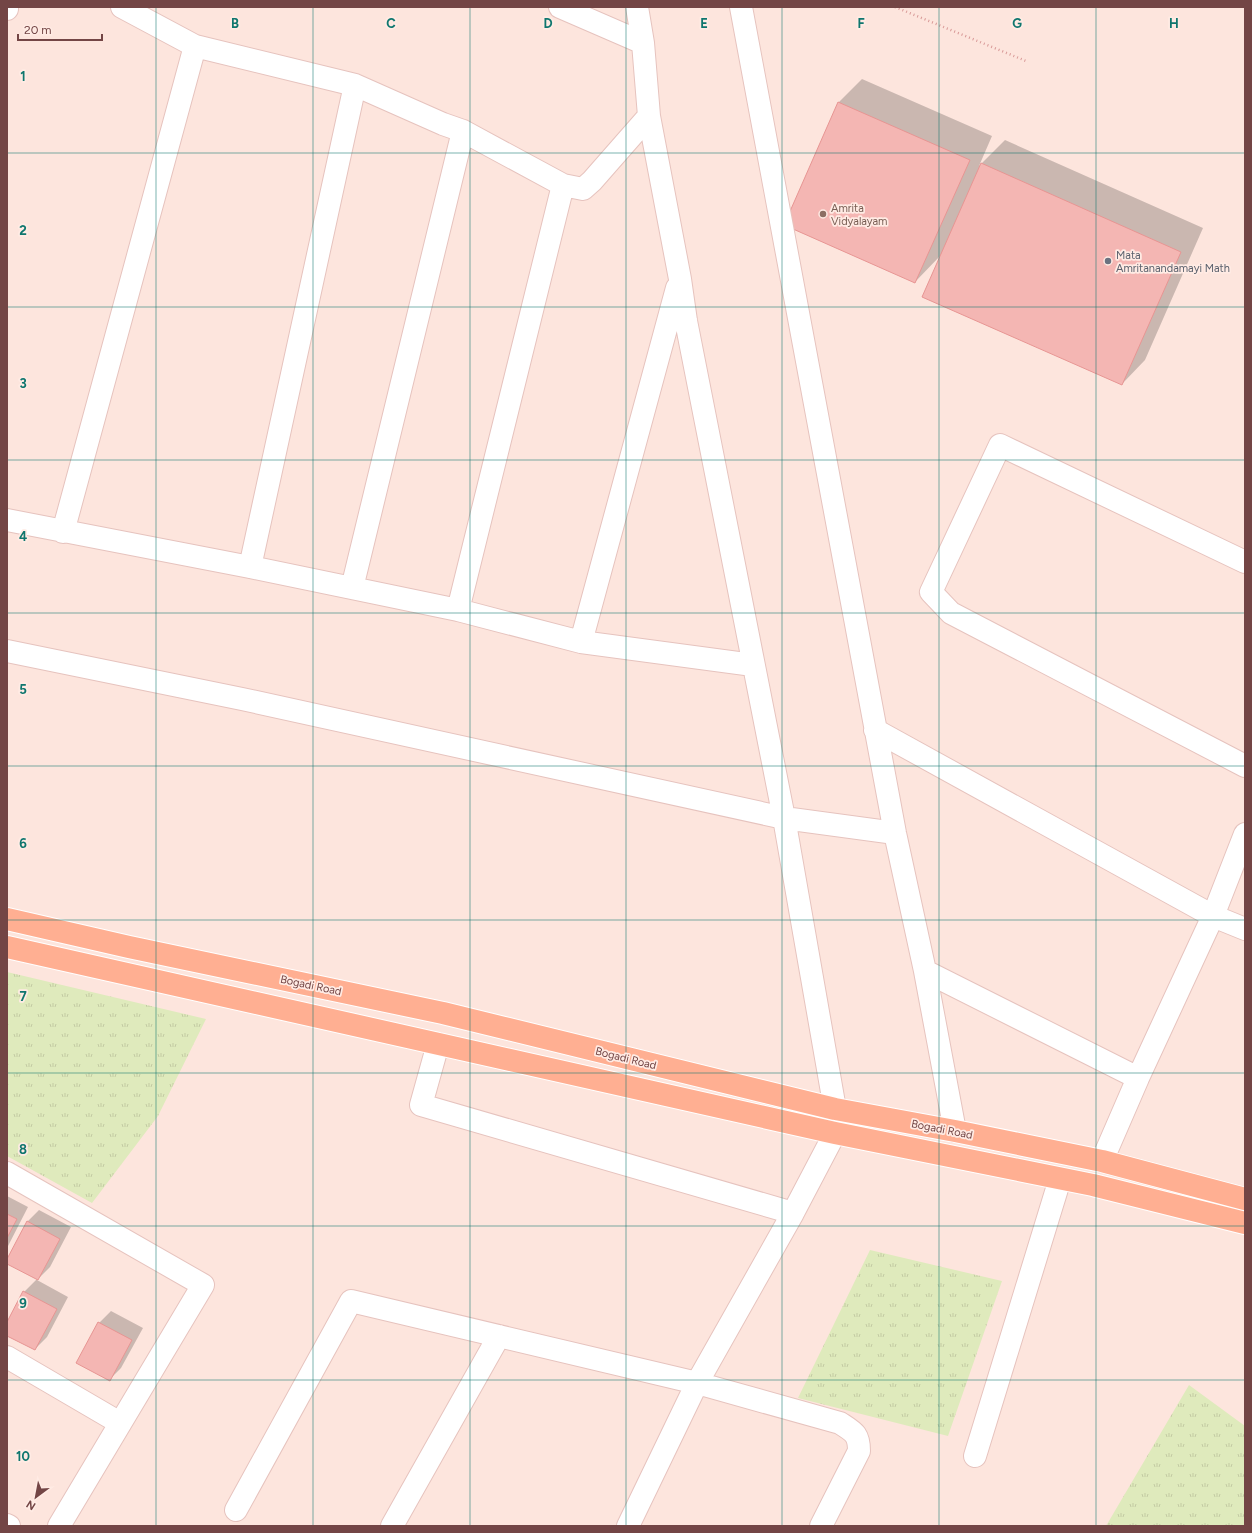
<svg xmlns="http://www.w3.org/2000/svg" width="1252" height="1533" viewBox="0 0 1252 1533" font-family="Figtree,sans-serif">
  <defs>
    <pattern id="grass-tufts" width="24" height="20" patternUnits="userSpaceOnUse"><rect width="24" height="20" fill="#dfeabc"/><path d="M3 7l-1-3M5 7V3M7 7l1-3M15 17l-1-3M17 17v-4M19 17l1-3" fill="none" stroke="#c3caa3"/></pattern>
  </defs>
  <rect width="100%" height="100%" fill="#fde5dd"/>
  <path fill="url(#grass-tufts)" d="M7,972L206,1019L158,1116L92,1203L7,1156Z
    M870,1250L1002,1281L948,1436L798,1398Z
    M1189,1385L1245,1426V1526H1106Z"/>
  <path fill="#0003" d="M862,79L992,136L979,166L1005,140L1203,228L1145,360L1122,384L941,255L915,282L785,225L839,102Z
    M7,1196L28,1207L7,1248Z
    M39,1210L71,1227L50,1267L37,1280L68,1297L47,1337L35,1349L7,1335V1325L24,1292L37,1279L7,1263V1261L27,1222Z
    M111,1311L143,1328L121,1368L109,1380L99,1323Z"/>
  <path fill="#f4b6b3" stroke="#e79593" d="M838,102L970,160L915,283L784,225Z
    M981,163L1181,252L1122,385L922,297Z
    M7,1214L17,1219L7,1238Z
    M27,1221L60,1239L38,1280L7,1264V1259Z
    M23,1291L57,1309L35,1350L7,1336V1322Z
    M98,1322L132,1340L110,1381L76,1363Z"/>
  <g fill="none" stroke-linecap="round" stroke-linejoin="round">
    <g stroke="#e6c3be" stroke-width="24">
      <path id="minor" d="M122,7L195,46L355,85L443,124L463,131L563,185L583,189L592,181L649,116
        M560,7L643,43
        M741,7L895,833L925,971L955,1131
        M7,9V7
        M7,520L250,567L458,610L581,642L753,665
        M63,532L195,46
        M1245,562L1000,445L931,592L951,613L1245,766
        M250,567L355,85
        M352,588L463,131
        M458,610L563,185
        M581,642L677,288
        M7,651L242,699L784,818L895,833
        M875,730L1213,916L1245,929
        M925,971L1138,1078
        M438,1044L421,1105L793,1213
        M1102,1161L1138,1078L1213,916L1245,834
        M7,1173L203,1285L59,1526
        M7,1357L120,1423
        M975,1456L1060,1179
        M236,1510L351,1301L697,1383L840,1423C854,1432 859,1434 859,1451L821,1526
        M7,1525L9,1526
        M392,1526L499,1336
        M628,1526L697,1383L793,1213L835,1133V1109L784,818L686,321L680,279L649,116L643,43L637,7"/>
    </g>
    <g stroke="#fff" stroke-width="24">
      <path id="major" d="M7,919L129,947L443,1013L835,1109L955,1131L1102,1161L1245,1199
        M7,947L835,1133L1093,1185L1245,1223"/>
    </g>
    <path stroke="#d89997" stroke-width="2.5" stroke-dasharray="1 3" stroke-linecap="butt" d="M895,7L1026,61"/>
    <use href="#minor" stroke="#fff" stroke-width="22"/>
    <use href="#major" stroke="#ffaf92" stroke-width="22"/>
  </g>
  <path fill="none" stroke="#0f766e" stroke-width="1" stroke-opacity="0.55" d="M156,7V1526M313,7V1526M470,7V1526M626,7V1526M782,7V1526M939,7V1526M1096,7V1526M7,153H1245M7,307H1245M7,460H1245M7,613H1245M7,766H1245M7,920H1245M7,1073H1245M7,1226H1245M7,1380H1245"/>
  <circle fill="#8d6e63" stroke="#ffebe4" stroke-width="1.5" cx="823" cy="214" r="4"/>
  <circle fill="#6b7280" stroke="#ffebe4" stroke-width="1.5" cx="1108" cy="261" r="4"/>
  <g text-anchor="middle" stroke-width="3.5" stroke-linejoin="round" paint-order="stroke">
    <g font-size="11" fill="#785e54" stroke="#ffebe4" text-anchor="start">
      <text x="831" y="212">Amrita<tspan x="831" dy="13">Vidyalayam</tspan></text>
    </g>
    <g font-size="11" fill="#5b616d" stroke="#ffebe4" text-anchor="start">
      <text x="1116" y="259">Mata<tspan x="1116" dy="13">Amritanandamayi Math</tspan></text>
    </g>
    <g font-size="11" fill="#734545" stroke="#ffebe4">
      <text transform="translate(311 985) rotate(12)" y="4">Bogadi Road</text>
      <text transform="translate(626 1058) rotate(14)" y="4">Bogadi Road</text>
      <text transform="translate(942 1129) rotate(11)" y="4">Bogadi Road</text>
    </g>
  </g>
  <g font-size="13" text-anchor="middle" font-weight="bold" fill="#0f766e" stroke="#ffebe4" stroke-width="3.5" stroke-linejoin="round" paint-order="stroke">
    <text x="235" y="28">B</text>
    <text x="391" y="28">C</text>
    <text x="548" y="28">D</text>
    <text x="704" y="28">E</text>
    <text x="861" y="28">F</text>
    <text x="1017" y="28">G</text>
    <text x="1174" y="28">H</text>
    <text x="23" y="81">1</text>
    <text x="23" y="235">2</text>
    <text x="23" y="388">3</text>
    <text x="23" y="541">4</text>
    <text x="23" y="694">5</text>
    <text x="23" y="848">6</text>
    <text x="23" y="1001">7</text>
    <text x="23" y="1154">8</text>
    <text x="23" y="1308">9</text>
    <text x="23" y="1461">10</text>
  </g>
  <rect width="1252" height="1533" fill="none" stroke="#734545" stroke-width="16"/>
  <g transform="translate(36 1497) rotate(212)" stroke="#ffebe4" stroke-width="3" paint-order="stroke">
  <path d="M0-3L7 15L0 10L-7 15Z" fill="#734545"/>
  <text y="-6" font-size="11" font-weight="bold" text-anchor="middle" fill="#734545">N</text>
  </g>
  <path d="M18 34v6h84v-6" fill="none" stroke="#734545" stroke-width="2"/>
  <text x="24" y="34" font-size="12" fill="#734545" stroke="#ffebe4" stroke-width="3" paint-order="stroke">20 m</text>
</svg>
